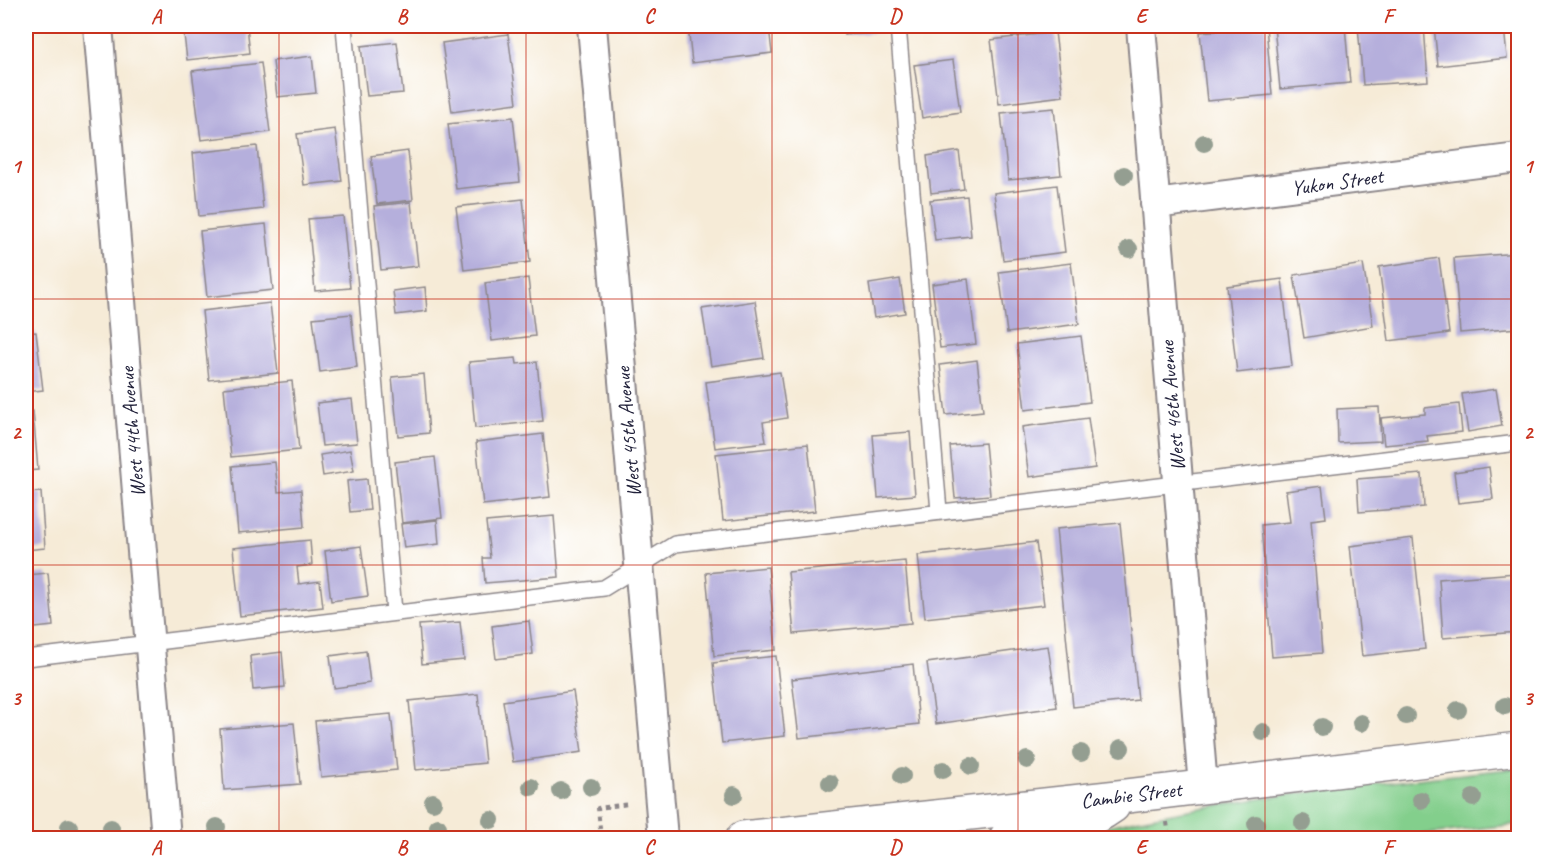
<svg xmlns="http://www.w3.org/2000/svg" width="1544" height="864" viewBox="0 0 1544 864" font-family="Caveat,sans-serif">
  <rect width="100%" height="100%" fill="#fff"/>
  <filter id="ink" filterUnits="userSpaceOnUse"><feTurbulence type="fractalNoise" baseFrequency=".0167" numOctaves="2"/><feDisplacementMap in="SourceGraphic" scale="12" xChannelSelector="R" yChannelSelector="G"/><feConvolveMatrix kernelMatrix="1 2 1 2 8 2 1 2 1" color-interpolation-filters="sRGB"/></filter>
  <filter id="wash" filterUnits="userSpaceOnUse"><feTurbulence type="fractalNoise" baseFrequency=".008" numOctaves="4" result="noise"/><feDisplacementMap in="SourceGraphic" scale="24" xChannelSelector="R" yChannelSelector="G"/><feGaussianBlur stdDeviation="1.35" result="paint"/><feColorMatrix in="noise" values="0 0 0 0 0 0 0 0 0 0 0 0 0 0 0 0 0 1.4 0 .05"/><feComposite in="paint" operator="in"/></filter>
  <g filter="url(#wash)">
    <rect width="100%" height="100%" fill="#f6ebd7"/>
    <path fill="#83cf8c" stroke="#527864" stroke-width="1.5" d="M1518,768V824L1392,838H1055C1206,800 1364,785 1518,768Z"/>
    <g id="blocks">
      <path fill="#b5afdc" d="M183,26H247L250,53L187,60Z
        M688,26H769L772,53L692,63Z
        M844,26H882V32L844,35Z
        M1266,26L1272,95L1207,101L1200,32Z
        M1274,26H1345L1350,83L1280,89Z
        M1358,26H1424L1428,81L1363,85Z
        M1434,26H1504L1507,58L1438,66Z
        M1055,32L1063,96L999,104L991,40Z
        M508,34L517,103L452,112L442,43Z
        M397,42L403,93L367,96L361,46Z
        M312,56L316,93L277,97L273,61Z
        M953,60L960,112L922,118L914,65Z
        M261,63L270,132L201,140L192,71Z
        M1054,108L1061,175L1008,180L1001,113Z
        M513,117L520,182L456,189L448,124Z
        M335,129L342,181L304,185L297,134Z
        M257,146L263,209L199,216L193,153Z
        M408,151L413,200L377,204L371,156Z
        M959,151L964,189L931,193L927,156Z
        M1057,185L1065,252L1003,260L994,193Z
        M967,196L971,236L935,240L930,200Z
        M523,199L530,262L464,270L456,207Z
        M411,202L418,266L381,270L374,206Z
        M26,205L32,239L26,240Z
        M343,216L350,288L315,291L308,219Z
        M266,224L273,290L207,297L200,231Z
        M1518,253V328L1460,333L1454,258Z
        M1439,258L1449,333L1389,341L1379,267Z
        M1071,263L1079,324L1007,333L999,272Z
        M1363,264L1373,326L1304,338L1294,275Z
        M528,278L535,336L492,341L485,283Z
        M900,279L905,313L874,318L869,284Z
        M968,279L976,344L940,348L932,284Z
        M1282,279L1292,366L1237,373L1227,286Z
        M425,287L427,311L396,315L393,291Z
        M755,301L764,358L711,366L702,309Z
        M270,303L278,373L209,380L202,311Z
        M351,314L357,367L320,372L313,318Z
        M36,332L43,390L26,392V333Z
        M1081,336L1090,402L1025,410L1017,344Z
        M516,358L517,364L537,362L543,421L475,428L469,362Z
        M977,360L983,411L946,415L940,365Z
        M780,372L787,418L763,422L766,442L715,448L706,382Z
        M424,374L429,433L398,436L392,377Z
        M292,381L299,450L231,457L224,388Z
        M1496,389L1502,426L1468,432L1462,394Z
        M352,399L357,443L322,446L317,403Z
        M1459,404L1462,432L1427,436L1428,441L1384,445L1381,418L1425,414V408Z
        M1379,407L1381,441L1338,443L1337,409Z
        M33,411L38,470L26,471V412Z
        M1088,418L1095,468L1029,477L1022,427Z
        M910,432L915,495L878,498L873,435Z
        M543,434L550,497L483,505L476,442Z
        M985,443L990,495L955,498L950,446Z
        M808,444L815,511L723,521L716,454Z
        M350,450L354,471L323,476L320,455Z
        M435,457L442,518L402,523L395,462Z
        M275,462L278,492L301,490L304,527L238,533L232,466Z
        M1489,467L1493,499L1458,503L1454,472Z
        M1422,474L1424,507L1359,512L1357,479Z
        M367,479L370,510L350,512L347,481Z
        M1322,486L1326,518L1311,520L1322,653L1272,657L1261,525L1290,522L1286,491Z
        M41,492L45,548L26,550V493Z
        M554,516L559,577L485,583L483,558H490L486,522Z
        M437,520L439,544L404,548L401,524Z
        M1120,523L1138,700L1073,707L1056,529Z
        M1413,538L1425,649L1362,656L1350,546Z
        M310,540L312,565L297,567L299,584L320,581L323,607L240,616L233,548Z
        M1036,542L1044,605L925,618L918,555Z
        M361,546L368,596L331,601L325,551Z
        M905,561L911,623L794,634L788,572Z
        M768,567L776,650L714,656L706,573Z
        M48,573L53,626L26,629V575Z
        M1516,573L1518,632L1443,638L1439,579Z
        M529,621L533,654L496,659L492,626Z
        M460,622L464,660L422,664L419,625Z
        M1048,646L1057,707L936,724L927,663Z
        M366,651L370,683L334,688L330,656Z
        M282,652L285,687L253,690L250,656Z
        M776,656L785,736L722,743L713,663Z
        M913,664L919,724L799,738L792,679Z
        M573,691L582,752L513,762L503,701Z
        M478,694L485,763L416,770L409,701Z
        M391,714L397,770L321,777L315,721Z
        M294,723L300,784L224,790L220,729Z"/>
    </g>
  </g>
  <g filter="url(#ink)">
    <use href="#blocks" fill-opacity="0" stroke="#8c8689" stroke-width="1.5"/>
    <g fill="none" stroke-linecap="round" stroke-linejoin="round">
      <g stroke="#8c8689" stroke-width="18">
        <path id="service" d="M344,26L394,612
          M898,26L939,511
          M26,658L604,588L675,544L1518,443"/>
      </g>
      <g stroke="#8c8689" stroke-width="32">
        <path id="minor" d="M98,26L166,838
          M592,26L663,838
          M1141,26L1203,787
          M1155,204L1518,158"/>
      </g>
      <g stroke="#8c8689" stroke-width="36">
        <path id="secondary" d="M743,838L1127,796L1518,749
          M1006,838C1044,832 1082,829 1113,806"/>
      </g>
      <path stroke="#8c8689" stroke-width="4" stroke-dasharray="4.5 4.5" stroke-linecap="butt" d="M1167,822L1169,838
        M601,838L598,808L629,804"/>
      <use href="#service" stroke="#fff" stroke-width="15"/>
      <use href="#minor" stroke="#fff" stroke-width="28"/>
      <use href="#secondary" stroke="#fff" stroke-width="33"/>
    </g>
    <g fill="#949e91">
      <circle cx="1204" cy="143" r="9"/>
      <circle cx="1124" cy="175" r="9"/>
      <circle cx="1129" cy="249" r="9"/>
      <circle cx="1505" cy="706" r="9"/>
      <circle cx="1458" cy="710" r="9"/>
      <circle cx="1406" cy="716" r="9"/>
      <circle cx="1361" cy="723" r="9"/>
      <circle cx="1322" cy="727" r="9"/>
      <circle cx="1263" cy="732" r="9"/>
      <circle cx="1121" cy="748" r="9"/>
      <circle cx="1081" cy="753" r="9"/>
      <circle cx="1027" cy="760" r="9"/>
      <circle cx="971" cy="766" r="9"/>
      <circle cx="943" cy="770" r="9"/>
      <circle cx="902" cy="776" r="9"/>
      <circle cx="830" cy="783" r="9"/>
      <circle cx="531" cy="787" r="9"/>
      <circle cx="591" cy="787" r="9"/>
      <circle cx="561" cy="791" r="9"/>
      <circle cx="734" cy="795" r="9"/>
      <circle cx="1473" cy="798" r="9"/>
      <circle cx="1421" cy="800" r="9"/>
      <circle cx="433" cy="802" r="9"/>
      <circle cx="491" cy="820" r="9"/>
      <circle cx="1303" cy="823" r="9"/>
      <circle cx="1256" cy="824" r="9"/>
      <circle cx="69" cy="827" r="9"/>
      <circle cx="217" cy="827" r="9"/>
      <circle cx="438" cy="827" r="9"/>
      <circle cx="111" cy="828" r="9"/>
    </g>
  </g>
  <path fill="none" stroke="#c8321e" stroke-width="1.5" stroke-opacity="0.55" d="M279,26V838M526,26V838M772,26V838M1018,26V838M1265,26V838M26,299H1518M26,565H1518"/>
  <g text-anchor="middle" stroke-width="4.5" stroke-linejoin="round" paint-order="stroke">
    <g font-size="21" fill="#22223b" stroke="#fff">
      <text transform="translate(1337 182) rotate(-8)" y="7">Yukon Street</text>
      <text transform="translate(1172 406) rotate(-95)" y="7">West 46th Avenue</text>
      <text transform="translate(132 432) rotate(-95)" y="7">West 44th Avenue</text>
      <text transform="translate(628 432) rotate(-95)" y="7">West 45th Avenue</text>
      <text transform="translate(1131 795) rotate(-7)" y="7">Cambie Street</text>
    </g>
  </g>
  <rect width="1544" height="864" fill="none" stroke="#fff" stroke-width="66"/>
  <rect x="33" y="33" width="1478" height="798" fill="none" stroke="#c8321e" stroke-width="2"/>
  <g font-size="20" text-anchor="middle" font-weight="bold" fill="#c8321e">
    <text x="156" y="23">A</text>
    <text x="402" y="23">B</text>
    <text x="649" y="23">C</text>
    <text x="895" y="23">D</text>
    <text x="1141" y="23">E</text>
    <text x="1388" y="23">F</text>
    <text x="16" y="173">1</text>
    <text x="1528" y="173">1</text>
    <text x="16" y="439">2</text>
    <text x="1528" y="439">2</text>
    <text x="16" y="705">3</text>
    <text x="1528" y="705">3</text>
    <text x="156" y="854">A</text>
    <text x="402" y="854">B</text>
    <text x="649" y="854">C</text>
    <text x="895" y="854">D</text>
    <text x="1141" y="854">E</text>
    <text x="1388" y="854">F</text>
  </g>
</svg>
